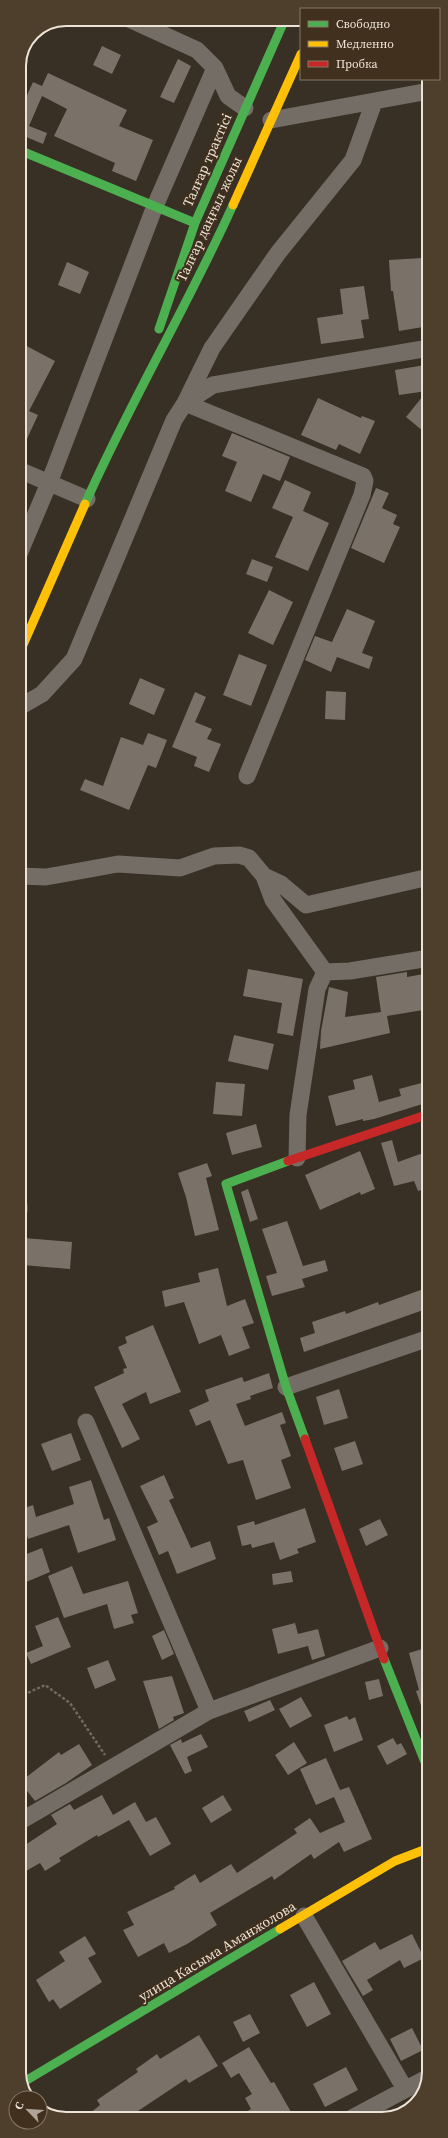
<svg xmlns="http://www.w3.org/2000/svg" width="448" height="2138" viewBox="0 0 448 2138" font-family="'Source Serif 4',serif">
  <rect width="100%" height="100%" fill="#382f25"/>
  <path fill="#7a7269" d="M102,46L121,55L112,74L93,65Z
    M178,59L191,66L174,103L160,97Z
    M48,73L127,110L119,126L153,140L136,181L112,171L115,163L54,136L67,109L42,96L29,126L47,133L43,144L24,136L23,138H19V113L33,82L42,86Z
    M422,258L425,303L429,302V326L399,331L393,291H391L389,260Z
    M67,262L89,272L80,294L58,285Z
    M364,286L369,319L361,320L364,338L321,344L317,318L343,314L340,289Z
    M19,342L55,361L29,411L38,415L19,456Z
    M425,365L429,389V436L406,417L427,391L399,395L395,370Z
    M318,398L361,418L362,416L375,421L360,454L339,444L336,450L301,435Z
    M232,433L290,457L280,481L263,474L251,502L225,491L237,462L222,456Z
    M285,480L311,492L303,511L329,523L308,571L275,557L293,517L272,508Z
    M376,488L389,493L382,508L397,515L393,524L400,527L384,563L351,548Z
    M252,559L273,567L267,582L246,574Z
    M269,590L293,602L273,645L248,633Z
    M347,609L375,621L362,653L373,657L369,669L337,657L331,672L305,660L315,636L332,642Z
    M239,654L267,665L251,706L223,695Z
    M140,678L165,689L154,715L129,704Z
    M326,691L346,692L345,720L325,719Z
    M195,692L206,697L195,722L212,729L207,739L221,744L209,772L194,766L197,757L172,747Z
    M148,733L167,740L156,768L148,765L129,810L80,790L85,779L103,786L121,737L143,745Z
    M248,969L303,979L293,1036L277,1033L282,1003L243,996Z
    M407,972V977L429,973V1009L387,1016L390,1033L320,1049L321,1031L329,987L348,992L345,1017L381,1012L376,977Z
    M234,1035L274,1044L268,1070L228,1061Z
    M372,1075L379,1102L401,1096L399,1089L429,1081V1102L374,1119L363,1121V1119L336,1126L328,1096L355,1089L353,1080Z
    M216,1082L245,1084L242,1116L213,1114Z
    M256,1124L262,1147L232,1155L226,1133Z
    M392,1140L398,1162L426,1152L429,1160V1188L418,1191L414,1181L394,1186L381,1143Z
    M360,1151L375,1189L361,1195L360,1192L320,1210L305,1175Z
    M207,1163L212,1176L206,1178L219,1230L195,1236L186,1197L178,1173Z
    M248,1189L258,1219L250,1222L241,1192Z
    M287,1221L303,1266L325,1260L328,1271L302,1279L305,1287L272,1296L266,1276L277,1273L262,1229Z
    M24,1238L72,1242L70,1269L22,1265Z
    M218,1268L227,1306L245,1299L254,1323L242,1327L250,1348L229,1356L221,1335L199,1344L184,1302L165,1307L162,1291L200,1282L198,1273Z
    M429,1287V1308L304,1352L300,1338L315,1333L312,1322L345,1311L346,1314L378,1302L379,1305Z
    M153,1325L181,1392L150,1404L146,1392L122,1404L140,1439L122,1448L94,1387L124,1373L123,1369L127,1368L118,1347L127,1343L125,1337Z
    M269,1373L273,1388L250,1396L251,1399L236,1404L245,1426L282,1412L286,1423L280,1425L291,1456L281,1460L291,1488L256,1500L243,1460L228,1464L210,1420L196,1426L189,1410L209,1401L205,1390L242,1377L244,1382Z
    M339,1389L348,1418L324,1425L316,1397Z
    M71,1433L81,1460L52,1471L41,1444Z
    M355,1441L363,1464L342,1471L334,1448Z
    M164,1475L174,1498L169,1500L191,1548L210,1541L216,1559L177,1574L168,1551L159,1555L147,1527L158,1522L140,1486Z
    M91,1480L104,1520L109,1518L116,1540L78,1553L69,1525L28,1539L19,1510L33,1505L36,1517L74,1504L69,1487Z
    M305,1508L316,1542L297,1549L299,1553L280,1560L274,1542L252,1548L251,1544L242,1546L237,1526L254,1521L255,1525Z
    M380,1519L388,1535L366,1546L359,1529Z
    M42,1548L50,1572L19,1585V1557Z
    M72,1566L83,1594L128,1581L138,1613L131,1615L134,1623L114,1629L107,1604L64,1618L48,1576Z
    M291,1571L293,1582L273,1585L272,1574Z
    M58,1617L71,1647L31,1664L26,1653L43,1646L35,1626Z
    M295,1623L298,1634L318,1629L325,1656L312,1660L308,1646L278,1654L272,1629Z
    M164,1630L174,1654L162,1660L152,1636Z
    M429,1647V1722L427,1723L416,1691L419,1690L409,1653Z
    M108,1660L116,1680L95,1689L87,1668Z
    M172,1676L184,1713L173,1717L174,1720L159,1729L143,1681Z
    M379,1679L383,1696L369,1700L365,1682Z
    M301,1697L312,1716L290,1728L279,1709Z
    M270,1700L275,1710L249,1722L244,1711Z
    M347,1716L349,1720L355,1717L363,1740L334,1752L324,1725Z
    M201,1734L208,1747L187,1757L192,1771L185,1774L170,1745L181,1739L182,1743Z
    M393,1738L397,1745L401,1743L407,1754L387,1765L377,1746Z
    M294,1742L307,1763L288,1775L275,1755Z
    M79,1744L92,1765L66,1783L35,1801L20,1782L59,1752L61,1755Z
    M326,1758L340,1790L349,1787L372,1839L344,1852L339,1842L314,1859L311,1854L274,1880L272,1876L210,1913L217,1925L187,1944L169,1953L164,1943L138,1957L123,1930L134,1925L127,1912L175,1889L174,1887L195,1874L200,1883L231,1864L237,1873L297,1833L294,1829L310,1818L320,1833L345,1822L334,1797L316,1805L300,1769Z
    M102,1795L113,1815L135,1802L146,1822L156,1817L171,1844L150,1856L129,1820L98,1837L97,1835L59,1858L61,1861L45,1871L40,1863L19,1875V1849L57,1824L51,1815L70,1804L74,1810Z
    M223,1795L232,1810L211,1823L202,1808Z
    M412,1934L424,1958L404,1968L400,1960L367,1980L373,1990L363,1996L342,1961L375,1942L380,1950Z
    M85,1936L96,1954L88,1958L102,1982L60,2009L53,1999L49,2002L36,1980L65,1961L59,1952Z
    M314,1982L331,2014L307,2027L290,1995Z
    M250,2014L260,2033L243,2042L233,2022Z
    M412,2028L423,2050L401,2061L390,2039Z
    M199,2035L218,2066L189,2083L186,2079L126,2119H83L100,2105L97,2100L138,2072L136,2069L157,2054L160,2059Z
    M249,2047L271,2083L274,2082L295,2119H235L251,2109L245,2098L252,2094L239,2073L231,2078L222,2063Z
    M346,2067L358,2090L325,2107L313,2084Z"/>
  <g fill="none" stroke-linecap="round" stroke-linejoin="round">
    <path stroke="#6f6961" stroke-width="2.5" stroke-dasharray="3 2" stroke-linecap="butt" d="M19,1697L45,1685L70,1703L105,1755"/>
    <path stroke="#746d66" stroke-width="17" d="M129,19L197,50L215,68L228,96L245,108
      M271,120L429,91
      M185,403L363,476L365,481L362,495L247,776
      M185,403L213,385L429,348
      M19,470L87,499
      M19,554L49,483L155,206L215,68
      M19,704L23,705L42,694L74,659L174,420L185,403L212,348L278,253L353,160L374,102
      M19,876L46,877L118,864L180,868L214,856L239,855L249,858L264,876L273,900L325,972
      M264,876L281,884L306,905L429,877
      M297,1158L298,1115L317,989L325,972L350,971L429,958
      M19,1205V1211
      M286,1387L429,1338
      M86,1422L209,1711
      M19,1822L209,1711L380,1648
      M304,1916L405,2089
      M350,2119L427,2078"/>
    <path stroke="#4caf50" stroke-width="9" d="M19,150L195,223
      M159,329L195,223L285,19
      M85,504C130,402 187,307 233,205
      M288,1161L226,1184L286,1387L305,1439
      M384,1659L429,1772
      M22,2083L280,1929"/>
    <path stroke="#ffc107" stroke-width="9" d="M233,205L301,54
      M19,654L85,504
      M280,1929L395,1861L429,1848"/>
    <path stroke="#c62828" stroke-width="9" d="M288,1161L429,1114
      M305,1439L384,1659"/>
  </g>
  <g text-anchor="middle" stroke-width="4" stroke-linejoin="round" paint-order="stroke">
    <g font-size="14" fill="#ede3d7" stroke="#40301d">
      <text transform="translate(207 160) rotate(-66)" y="5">Талғар трактісі</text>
      <text transform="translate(209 219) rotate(-65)" y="5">Талғар даңғыл жолы</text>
      <text transform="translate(217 1951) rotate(-31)" y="5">улица Касыма Аманжолова</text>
    </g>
  </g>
  <path d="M0 0H448V2138H0ZM66 26H382A40 40 0 0 1 422 66V2072A40 40 0 0 1 382 2112H66A40 40 0 0 1 26 2072V66A40 40 0 0 1 66 26Z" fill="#4e3e2c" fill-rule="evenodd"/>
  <path fill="none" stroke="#ede3d7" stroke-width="2" d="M66 26H382A40 40 0 0 1 422 66V2072A40 40 0 0 1 382 2112H66A40 40 0 0 1 26 2072V66A40 40 0 0 1 66 26Z"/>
  <rect x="300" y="8" width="140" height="72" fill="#40301d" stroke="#857867"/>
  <rect x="308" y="21" width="20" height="6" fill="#4caf50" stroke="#857867"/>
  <text x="336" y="28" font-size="12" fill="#ede3d7">Свободно</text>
  <rect x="308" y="41" width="20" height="6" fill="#ffc107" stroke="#857867"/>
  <text x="336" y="48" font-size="12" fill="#ede3d7">Медленно</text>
  <rect x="308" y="61" width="20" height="6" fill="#c62828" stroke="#857867"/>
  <text x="336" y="68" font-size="12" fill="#ede3d7">Пробка</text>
  <g transform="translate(28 2110) rotate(295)"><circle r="19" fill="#40301d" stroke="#857867"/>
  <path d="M0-3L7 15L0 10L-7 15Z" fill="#aea499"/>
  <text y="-6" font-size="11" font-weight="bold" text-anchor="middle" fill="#ede3d7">С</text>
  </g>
</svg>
